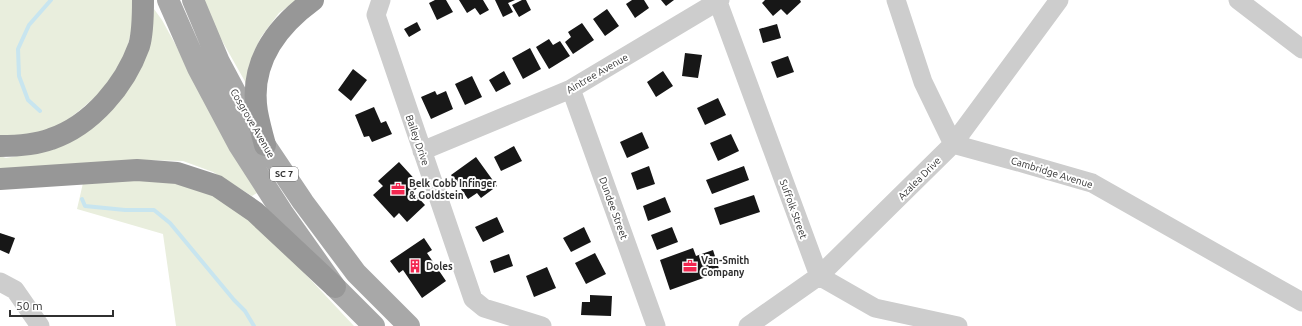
<svg xmlns="http://www.w3.org/2000/svg" width="1302" height="326" viewBox="0 0 1302 326" font-family="Ubuntu,sans-serif">
  <rect width="100%" height="100%" fill="#fff"/>
  <path fill="#e9eedd" d="M0,0H136L137,9L125,56L102,91L80,110L61,125L30,136L0,138Z
    M203,0H297L279,13L261,37L254,52L247,85L212,23Z
    M154,9L162,20L257,193L252,196L213,172L183,161L147,160L0,171V156L6,158L47,151L143,58Z
    M161,178L201,186L251,216L354,326H176L163,234L77,209L83,183Z"/>
  <g fill="none" stroke-linecap="round" stroke-linejoin="round">
    <path stroke="#c8e5ef" stroke-width="4" d="M40,111L28,100L19,76L18,49L29,25L51,0
      M82,199L85,206L125,210H154L170,223L234,300L245,311L254,326"/>
  </g>
  <path fill="#171717" d="M435,0H446L453,12L437,20L429,3Z
    M459,0H483L489,10L480,15L475,8L467,13Z
    M495,0H515L508,3L513,12L503,17Z
    M522,0H526L531,10L519,17L512,5Z
    M632,0H644L649,8L635,18L626,4Z
    M661,0H674L666,6Z
    M765,0H800L801,2L787,15L781,9L773,16L762,3Z
    M607,9L619,26L605,36L593,19Z
    M417,22L421,30L409,37L404,29Z
    M582,23L594,40L573,54L565,42L571,37L568,32Z
    M777,24L781,38L763,43L759,29Z
    M549,39L553,45L560,41L570,56L549,69L536,47Z
    M530,48L541,69L523,79L512,58Z
    M685,53L702,55L698,78L682,76Z
    M788,56L794,72L777,78L771,62Z
    M353,69L367,80L351,101L338,90Z
    M504,71L511,84L496,92L489,80Z
    M663,71L673,86L656,97L647,82Z
    M472,76L482,97L465,105L455,84Z
    M435,91L437,95L446,91L453,109L431,119L421,97Z
    M718,98L726,115L705,125L697,108Z
    M374,107L381,123L386,121L392,134L372,142L369,136L364,137L355,115Z
    M642,132L649,148L627,158L620,142Z
    M731,134L739,151L718,161L710,143Z
    M514,146L522,161L501,171L494,157Z
    M476,157L497,186L481,198L477,193L468,199L451,175Z
    M399,162L420,185L413,192L425,205L407,222L399,213L394,218L373,195L383,186L378,181Z
    M649,166L655,184L637,190L631,173Z
    M744,166L749,180L712,194L706,180Z
    M754,195L760,212L720,225L714,208Z
    M665,197L671,212L648,221L643,206Z
    M497,217L504,232L483,242L475,227Z
    M584,227L591,242L571,252L563,238Z
    M672,227L678,242L657,250L651,235Z
    M0,233L15,238L9,254L0,250Z
    M424,238L432,250L427,253L446,281L422,298L403,270L399,273L390,261Z
    M693,248L696,256L713,250L720,272L670,290L660,260Z
    M595,253L606,274L586,284L575,263Z
    M509,254L513,266L494,273L490,261Z
    M547,267L556,288L534,297L526,276Z
    M590,295L612,296L611,316L581,315L582,302H590Z"/>
  <g fill="none" stroke-linecap="round" stroke-linejoin="round">
    <path stroke="#cdcdcd" stroke-width="19" d="M381,0L376,15L473,299L484,308L542,326
      M896,0L923,82L953,144L1026,164L1092,183L1302,302
      M1238,0L1302,49
      M718,2L819,276L875,308L958,326
      M571,89L656,326
      M422,151L571,89L720,0
      M0,282L15,290L40,326
      M748,326L819,276L953,144L1059,0"/>
    <path stroke="#a8a8a8" stroke-width="22" d="M168,0L198,68L239,145L282,212L335,287L374,326
      M193,0L219,62L258,135L303,202L356,273L409,326"/>
    <path stroke="#979797" stroke-width="22" d="M265,145C262,134 259,123 257,112C249,63 276,27 313,0
      M0,146C18,146 35,145 51,139C92,125 125,85 139,46C143,33 143,13 143,0
      M0,179L137,170L177,173L217,186L255,212L335,287"/>
  </g>
  <defs>
    <g id="office-bare" transform="scale(1.08)"><path d="M-6-3h4V-5.5h4V-3h4V5H-6ZM-1-4.5V-3h2v-1.5ZM-6 0V1H6V0Z" fill="#f32750" stroke="#fff" stroke-width="2.5" paint-order="stroke"/></g>
    <g id="building-bare" transform="scale(1.08)"><path d="M-4-6H4V6H1V3H-1V6H-4ZM-2.5-4.3h1.7v1.8h-1.7ZM.8-4.3h1.7v1.8H.8ZM-2.5-1h1.7V.8h-1.7ZM.8-1h1.7V.8H.8Z" fill="#f32750" stroke="#fff" stroke-width="2.5" paint-order="stroke"/></g>
  </defs>
  <g fill-rule="evenodd">
    <use href="#office-bare" x="398" y="189"/>
    <use href="#building-bare" x="415" y="266"/>
    <use href="#office-bare" x="690" y="266"/>
  </g>
  <g text-anchor="middle" stroke-width="4" stroke-linejoin="round" paint-order="stroke">
    <rect fill="#fff" stroke="#6e6e6e" stroke-width="1" x="270" y="167" width="28" height="14" rx="3"/>
    <g font-size="9" font-weight="bold" fill="#303030">
      <text x="284" y="177">SC 7</text>
    </g>
    <g font-size="10" fill="#303030" stroke="#fff">
      <text transform="translate(597 73) rotate(-30)" y="4">Aintree Avenue</text>
      <text transform="translate(253 123) rotate(60)" y="4">Cosgrove Avenue</text>
      <text transform="translate(418 140) rotate(71)" y="4">Bailey Drive</text>
      <text transform="translate(1052 172) rotate(17)" y="4">Cambridge Avenue</text>
      <text transform="translate(919 178) rotate(-45)" y="4">Azalea Drive</text>
      <text transform="translate(614 208) rotate(70)" y="4">Dundee Street</text>
      <text transform="translate(794 209) rotate(70)" y="4">Suffolk Street</text>
    </g>
    <g font-size="10" font-weight="bold" fill="#303030" stroke="#fff" text-anchor="start">
      <text x="409" y="187">Belk Cobb Infinger<tspan x="409" dy="12">&amp; Goldstein</tspan></text>
      <text x="701" y="264">Van-Smith<tspan x="701" dy="12">Company</tspan></text>
      <text x="426" y="270">Doles</text>
    </g>
  </g>
  <path d="M10 310v6h103v-6" fill="none" stroke="#303030" stroke-width="2"/>
  <text x="16" y="310" font-size="12" fill="#303030" stroke="#ffffff" stroke-width="3" paint-order="stroke">50 m</text>
</svg>
